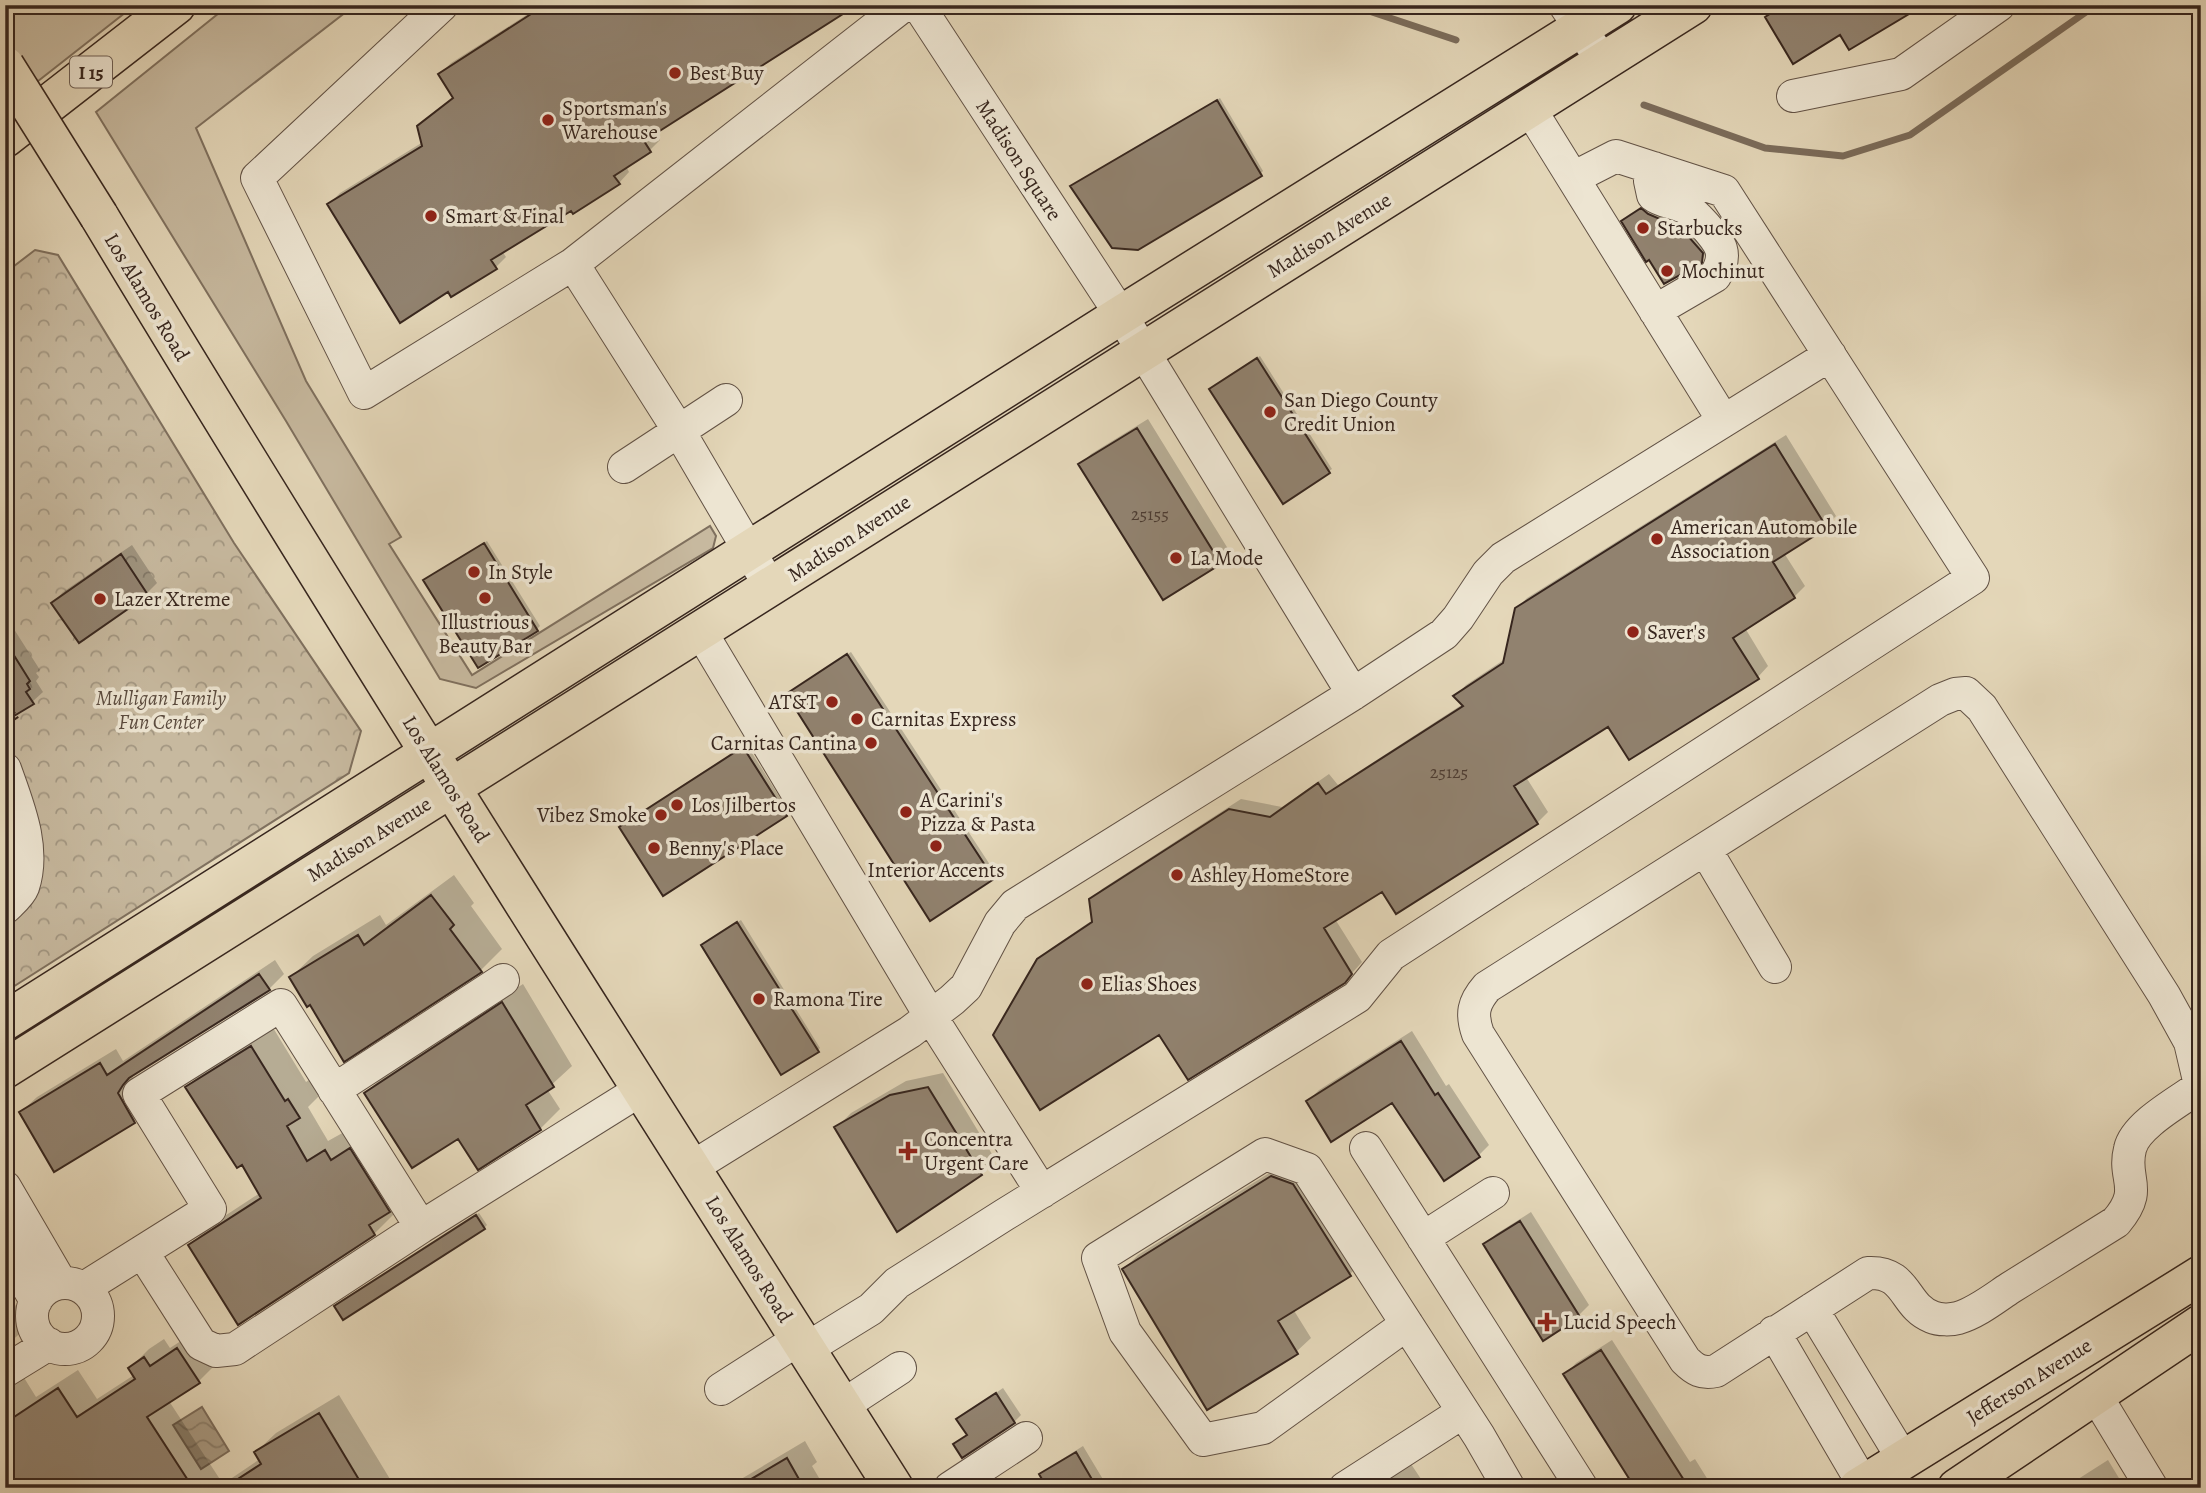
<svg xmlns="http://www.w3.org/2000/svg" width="2206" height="1493" viewBox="0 0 2206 1493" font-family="Alegreya,serif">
  <defs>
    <pattern id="park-crowns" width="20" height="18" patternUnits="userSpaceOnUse" patternTransform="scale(1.75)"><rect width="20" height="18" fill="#c7b99f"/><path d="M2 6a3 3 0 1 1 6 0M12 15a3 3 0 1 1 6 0" fill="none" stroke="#a29681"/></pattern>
    <pattern id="water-waves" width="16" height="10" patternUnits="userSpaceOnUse" patternTransform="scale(1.75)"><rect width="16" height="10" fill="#a99b84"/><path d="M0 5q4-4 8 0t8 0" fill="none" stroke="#8a7e6b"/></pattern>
  </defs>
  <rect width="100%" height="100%" fill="#e4d7b9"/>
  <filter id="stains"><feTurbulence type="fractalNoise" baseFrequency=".00286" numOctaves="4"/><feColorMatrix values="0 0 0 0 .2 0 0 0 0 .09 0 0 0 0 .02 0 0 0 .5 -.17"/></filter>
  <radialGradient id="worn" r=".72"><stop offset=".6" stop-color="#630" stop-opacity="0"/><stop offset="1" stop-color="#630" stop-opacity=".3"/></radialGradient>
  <path fill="#c7b99f" stroke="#7f705e" stroke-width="2" d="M5,5H135L5,107Z
    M229,5H355L196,128L306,381L401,537L389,544L472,675L710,526L716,536L713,548L476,688L440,679L286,421L96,112Z"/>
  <path fill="url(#park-crowns)" stroke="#7f705e" stroke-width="2" d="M35,250L58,255L234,543L361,731L349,773L5,992V273Z"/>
  <path fill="url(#water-waves)" stroke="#7b6c5b" stroke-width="2" d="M202,1407L229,1451L201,1469L173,1425Z"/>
  <path fill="#0003" d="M531,12L655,132L660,140L649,151L626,166L629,172L619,183L571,208L502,251L506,257L496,267L448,290L329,204L340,193L423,142L419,126L454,97L440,74L451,63Z
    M1220,98L1263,171L1260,174L1075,183Z
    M1645,206L1679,221L1703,246L1706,251L1704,257L1701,260L1650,257L1626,218Z
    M1260,356L1332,469L1284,501L1214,386Z
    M1148,419L1230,552L1219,563L1081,464L1091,454Z
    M1786,435L1836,516L1826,526L1784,553L1805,586L1794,597L1745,628L1768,666L1758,677L1609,724L1526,777L1548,812L1537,823L1383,889L1335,919L1362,962L1344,982L1160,1033L1038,960L1050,949L1094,919L1091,900L1102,889L1241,799L1282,807L1329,774L1338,785L1463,704L1456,696L1466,685L1505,659L1516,609L1527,598Z
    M487,541L540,626L537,629L428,577Z
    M132,545L157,583L146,594L53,603L63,592Z
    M5,549L13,561L5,568Z
    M5,615L40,670L36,673L39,677L36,681L43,692L32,702L5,697Z
    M851,652L996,874L931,918L791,691Z
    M747,745L789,812L663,894L624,824Z
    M454,875L474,903L471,906L502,949L481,970L311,1002L291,977L313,956L380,915L386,925Z
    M741,920L820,1048L817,1051L706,942Z
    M275,960L284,974L269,989L135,1073L132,1076L149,1106L134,1121L55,1169L21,1112L37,1097L116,1049L123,1061Z
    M523,984L572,1066L547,1089L560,1109L540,1129L459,1136L366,1093L386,1073Z
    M272,1026L306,1082L309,1080L319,1096L308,1107L328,1141L346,1131L395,1213L374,1234L190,1245L211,1225L260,1193L243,1163L187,1087L208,1066Z
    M1412,1031L1446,1086L1449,1084L1489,1145L1479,1155L1393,1101H1308L1319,1090Z
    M943,1073L995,1159L981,1174L836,1128L851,1113L906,1081Z
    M1287,1162L1364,1260L1349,1275L1293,1309L1311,1338L1296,1352L1124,1269L1138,1255Z
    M1531,1212L1589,1305L1578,1316L1485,1245L1496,1234Z
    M479,1213L487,1225L484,1228L339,1303Z
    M5,1288L28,1326L5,1347Z
    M198,1330L218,1362L199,1381L169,1401L223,1484L260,1459L256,1452L276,1433L339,1395L393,1484L390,1488H5V1350L9,1362L18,1368L36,1397L78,1370L97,1399L134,1375L130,1368L149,1349L164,1339L170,1348Z
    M1612,1340L1690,1462L1695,1459L1713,1488H1637L1566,1374L1576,1363Z
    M1003,1388L1021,1415L1014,1422L955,1445L968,1434L958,1419Z
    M805,1441L817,1462L812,1466L825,1488H726Z
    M1083,1446L1107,1486L1049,1488L1041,1475L1048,1468Z
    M2108,1460L2125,1488H2064Z
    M1411,1464L1427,1488H1374Z"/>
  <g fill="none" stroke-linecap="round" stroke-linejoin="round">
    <path stroke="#7b6c5b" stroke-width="7" d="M1351,5L1456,40
      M1644,105L1765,148L1843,156L1910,135L2096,5"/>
  </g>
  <path fill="#91826f" stroke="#37261e" stroke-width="2" d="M525,5H857L644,141L651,152L614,176L620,184L573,214L571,211L491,260L497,269L451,297L448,292L400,323L327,204L422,146L417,126L453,98L438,74L531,14Z
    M1784,5H1924L1849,50L1840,35L1793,64L1765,17Z
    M1217,100L1262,176L1138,250L1112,248L1070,186Z
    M1641,208L1648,214L1681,228L1703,253L1702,263L1664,284L1649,260L1646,262L1621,221Z
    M1257,358L1330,473L1283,504L1209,389Z
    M1137,428L1221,564L1163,600L1078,464Z
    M1775,444L1827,528L1773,562L1795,598L1733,638L1759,679L1629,760L1608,727L1514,786L1538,824L1396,914L1382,892L1324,928L1352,974L1345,983L1188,1080L1159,1035L1040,1110L993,1035L1037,959L1092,922L1089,899L1229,809L1270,817L1318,783L1326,794L1463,706L1453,696L1503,663L1515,608Z
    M484,543L538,631L478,668L423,580Z
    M121,554L148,595L79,643L51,603Z
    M5,641L30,681L27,684L30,689L26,692L34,704L14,716L5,701Z
    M847,654L994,879L930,921L786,694Z
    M743,747L787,816L663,896L619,827Z
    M431,895L454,925L450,929L482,972L344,1062L310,1005L307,1007L289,977L358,935L364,945Z
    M737,922L819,1052L781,1075L701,945Z
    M259,974L270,990L129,1078L123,1085L118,1093L135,1123L54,1172L19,1112L100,1063L107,1075Z
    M502,1002L554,1087L526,1105L541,1130L478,1170L458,1139L412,1168L364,1093Z
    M1401,1041L1435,1095L1438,1093L1480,1157L1444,1181L1392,1103L1331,1142L1306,1101Z
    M251,1046L285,1101L288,1099L300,1118L287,1126L307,1161L325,1150L331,1160L350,1148L390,1212L369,1225L375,1235L238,1325L188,1245L261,1198L242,1165L237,1168L185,1087Z
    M928,1087L982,1175L897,1232L834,1127L890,1095Z
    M1271,1176L1293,1184L1351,1276L1278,1321L1298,1354L1207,1410L1122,1269Z
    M476,1215L485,1229L343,1320L334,1306Z
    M1520,1221L1580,1317L1543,1341L1483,1244Z
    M177,1348L200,1383L147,1417L193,1488H5V1423L58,1388L77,1417L135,1379L128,1368L144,1357L150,1366Z
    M1601,1350L1689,1488H1635L1563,1374Z
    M996,1393L1015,1423L962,1458L953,1444L967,1435L956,1419Z
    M319,1413L364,1488H224L261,1464L254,1452Z
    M1076,1452L1097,1488H1047L1039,1474Z
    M787,1458L800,1481L788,1488H736Z"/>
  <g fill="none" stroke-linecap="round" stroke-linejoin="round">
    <g stroke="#625245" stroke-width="34">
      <path id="minor" d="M442,5L257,178L364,393L573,264L904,5
        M918,5L1121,315L1353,694
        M1565,5L1603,62
        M1793,96L1901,74L1999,5
        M1530,109L1723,420
        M1654,168L1650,181L1653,195C1662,202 1674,202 1684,207C1694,211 1718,239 1721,249C1724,259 1720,268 1715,276L1655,311
        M573,264L679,431L771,588
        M624,467L726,400
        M701,632L931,1017L1042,1192
        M5,769C18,806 36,848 23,887C20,895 11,902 5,908
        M1705,849L1775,967
        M2199,1087C2180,1101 2135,1125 2130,1149C2122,1180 2145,1188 2116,1222C2081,1244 2045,1266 2010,1288C1995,1298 1976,1313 1958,1318C1951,1320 1939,1320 1932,1317C1903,1306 1908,1271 1868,1273L1716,1371C1702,1374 1695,1370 1685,1360L1478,1034C1471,1014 1473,1003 1487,987L1940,700L1955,694L1966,693L1982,708L2164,995L2190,1042L2201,1089
        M334,1090L503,980
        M1366,1148L1582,1488
        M691,1168L910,1032L952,1000L966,987L1000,923L1015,905L1353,694L1444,634L1458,618L1488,573L1503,558L1830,355
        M5,1187L61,1283
        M1423,1238L1493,1193
        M5,1248L36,1301
        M143,1253L201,1344L216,1351L235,1349L421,1227L642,1089
        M32 1316a33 33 0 1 1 66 0a33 33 0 1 1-66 0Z
        M84,1288L210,1209L139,1094L281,1005L421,1227
        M1812,1309L1903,1459
        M1407,1324L1263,1428L1203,1440L1125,1332L1098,1258L1265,1154L1307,1169L1479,1436L1509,1488
        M1774,1332L1863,1484
        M806,1349L871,1309L897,1283L1004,1215L1357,997L1391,955L1973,578L1724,191L1616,156L1573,178
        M5,1371L49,1344
        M721,1389L799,1339
        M2095,1394L2152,1488
        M842,1406L900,1368
        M950,1488L1026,1438
        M1345,1488L1463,1412"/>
    </g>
    <g stroke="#37261e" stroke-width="41">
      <path id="major" d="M99,216C357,644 626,1065 894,1488
        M5,1021L1121,315L1617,5
        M5,1069L1693,5
        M1858,1488L2201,1275
        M1957,1488L2201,1324"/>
    </g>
    <g stroke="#37261e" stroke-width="41">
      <path id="highway" d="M5,138L176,5"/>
    </g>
    <path stroke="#37261e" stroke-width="4.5" stroke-dasharray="2 3.5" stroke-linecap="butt" d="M10,708L17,719"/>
    <use href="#minor" stroke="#ede5d2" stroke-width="32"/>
    <use href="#major" stroke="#e4d7b9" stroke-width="38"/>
    <use href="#highway" stroke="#e4d7b9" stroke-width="38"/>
    <g stroke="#37261e" stroke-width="41" stroke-linecap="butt">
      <path id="major-bridge" d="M5,66L99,216"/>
    </g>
    <use href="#major-bridge" stroke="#e4d7b9" stroke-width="38"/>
  </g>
  <g fill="#8f2418" stroke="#ede5d2" stroke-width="2.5">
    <circle cx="675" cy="73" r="7"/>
    <circle cx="548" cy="120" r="7"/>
    <circle cx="431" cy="216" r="7"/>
    <circle cx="1643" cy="228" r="7"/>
    <circle cx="1667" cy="271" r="7"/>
    <circle cx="1270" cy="412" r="7"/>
    <circle cx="1657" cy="539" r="7"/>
    <circle cx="1176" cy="558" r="7"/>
    <circle cx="474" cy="572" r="7"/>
    <circle cx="485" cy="598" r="7"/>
    <circle cx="100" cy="599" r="7"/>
    <circle cx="1633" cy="632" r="7"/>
    <circle cx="832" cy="702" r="7"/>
    <circle cx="857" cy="719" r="7"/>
    <circle cx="871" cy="743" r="7"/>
    <circle cx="677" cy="805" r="7"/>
    <circle cx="906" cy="812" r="7"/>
    <circle cx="661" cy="815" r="7"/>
    <circle cx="936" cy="846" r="7"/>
    <circle cx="654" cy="848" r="7"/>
    <circle cx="1177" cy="875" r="7"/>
    <circle cx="1087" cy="984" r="7"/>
    <circle cx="759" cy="999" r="7"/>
    <path d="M904.5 1140.5h7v7h7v7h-7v7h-7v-7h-7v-7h7z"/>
    <path d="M1543.5 1311.5h7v7h7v7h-7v7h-7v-7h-7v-7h7z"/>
  </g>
  <g text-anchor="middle" stroke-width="7" stroke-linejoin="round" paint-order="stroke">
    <g font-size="18" fill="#4e3d32">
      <text x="1150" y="520">25155</text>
      <text x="1449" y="778">25125</text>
    </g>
    <rect fill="#ede5d2" stroke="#6e5f54" stroke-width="2" x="70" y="56.5" width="42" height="31" rx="5"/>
    <g font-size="19" font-weight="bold" fill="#37261e">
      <text x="91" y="79">I 15</text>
    </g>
    <g font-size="21" fill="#37261e" stroke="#ede5d2" text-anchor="start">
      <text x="689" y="80">Best Buy</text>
      <text x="562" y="115">Sportsman's<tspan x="562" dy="24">Warehouse</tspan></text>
      <text x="445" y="223">Smart &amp; Final</text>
      <text x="1657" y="235">Starbucks</text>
      <text x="1681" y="278">Mochinut</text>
      <text x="1284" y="407">San Diego County<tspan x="1284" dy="24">Credit Union</tspan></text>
      <text x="1671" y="534">American Automobile<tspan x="1671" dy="24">Association</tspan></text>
      <text x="1190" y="565">La Mode</text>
      <text x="488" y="579">In Style</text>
      <text x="114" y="606">Lazer Xtreme</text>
      <text x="485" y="629" text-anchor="middle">Illustrious<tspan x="485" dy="24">Beauty Bar</tspan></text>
      <text x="1647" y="639">Saver's</text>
      <text x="818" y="709" text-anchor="end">AT&amp;T</text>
      <text x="871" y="726">Carnitas Express</text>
      <text x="857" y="750" text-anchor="end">Carnitas Cantina</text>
      <text x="920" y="807">A Carini's<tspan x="920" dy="24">Pizza &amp; Pasta</tspan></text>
      <text x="691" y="812">Los Jilbertos</text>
      <text x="647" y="822" text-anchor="end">Vibez Smoke</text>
      <text x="668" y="855">Benny's Place</text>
      <text x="936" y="877" text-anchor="middle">Interior Accents</text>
      <text x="1191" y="882">Ashley HomeStore</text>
      <text x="1101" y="991">Elias Shoes</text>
      <text x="773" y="1006">Ramona Tire</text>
      <text x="924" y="1146">Concentra<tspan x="924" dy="24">Urgent Care</tspan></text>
      <text x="1563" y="1329">Lucid Speech</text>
    </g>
    <g font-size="21" fill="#37261e" stroke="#ede5d2">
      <text transform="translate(1019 160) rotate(57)" y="7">Madison Square</text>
      <text transform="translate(1329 235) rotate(-32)" y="7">Madison Avenue</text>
      <text transform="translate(147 297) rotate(59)" y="7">Los Alamos Road</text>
      <text transform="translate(849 538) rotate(-33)" y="7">Madison Avenue</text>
      <text transform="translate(446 779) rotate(58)" y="7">Los Alamos Road</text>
      <text transform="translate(369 839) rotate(-32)" y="7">Madison Avenue</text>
      <text transform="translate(749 1259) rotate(58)" y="7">Los Alamos Road</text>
      <text transform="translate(2029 1381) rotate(-32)" y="7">Jefferson Avenue</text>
    </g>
    <g font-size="21" font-style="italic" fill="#5b4b3e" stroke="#ede5d2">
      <text x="161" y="705">Mulligan Family<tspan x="161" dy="24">Fun Center</tspan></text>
    </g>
  </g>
  <rect width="2206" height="1493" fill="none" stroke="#e4d7b9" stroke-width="28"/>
  <rect x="7" y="7" width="2192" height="1479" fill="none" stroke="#37261e" stroke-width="3.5"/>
  <rect x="14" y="14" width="2178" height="1465" fill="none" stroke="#37261e" stroke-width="2"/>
  <rect width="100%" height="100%" filter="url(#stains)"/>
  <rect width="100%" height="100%" fill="url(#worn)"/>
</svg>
